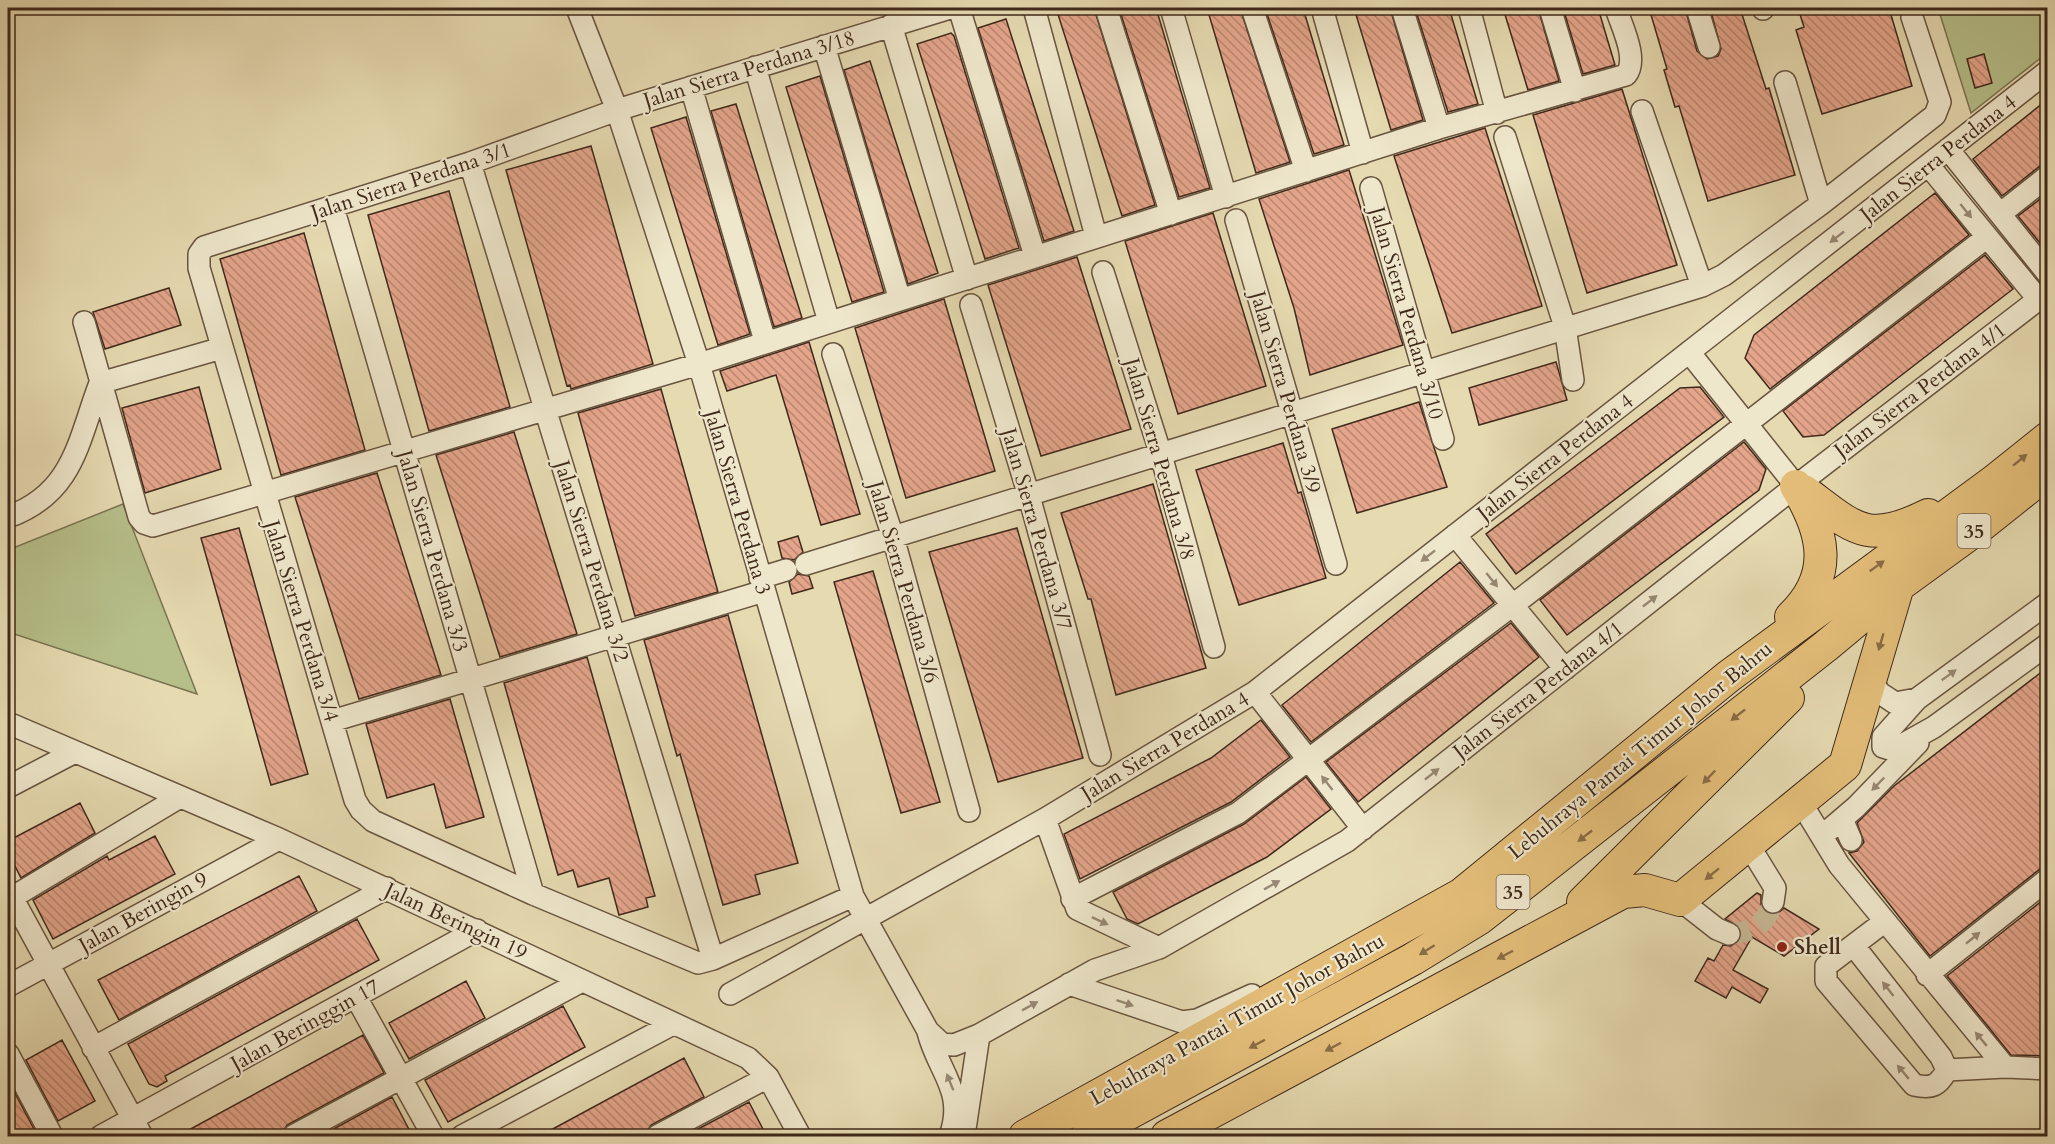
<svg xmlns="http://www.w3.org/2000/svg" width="2055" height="1144" viewBox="0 0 2055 1144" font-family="Cardo,serif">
  <defs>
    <pattern id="building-back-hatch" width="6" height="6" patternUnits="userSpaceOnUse" patternTransform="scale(1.5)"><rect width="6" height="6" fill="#e4a58b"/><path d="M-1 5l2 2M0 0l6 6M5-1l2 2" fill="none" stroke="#ba8671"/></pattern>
  </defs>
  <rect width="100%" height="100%" fill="#e6dab1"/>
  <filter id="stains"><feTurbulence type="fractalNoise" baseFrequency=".00333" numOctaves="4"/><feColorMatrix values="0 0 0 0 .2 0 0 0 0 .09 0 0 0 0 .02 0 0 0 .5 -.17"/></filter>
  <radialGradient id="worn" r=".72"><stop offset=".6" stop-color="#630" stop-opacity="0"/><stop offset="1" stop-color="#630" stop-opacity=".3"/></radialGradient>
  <path fill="#b6bf8a" stroke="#7a7452" stroke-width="1.5" d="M1938,8H2047V53L1971,113Z
    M123,504L197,694L8,632V550Z"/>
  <path fill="url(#building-back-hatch)" stroke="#3f291b" stroke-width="1.5" d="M1056,8H1094L1155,205L1122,216Z
    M1119,8H1156L1210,188L1179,197Z
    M1207,8H1240L1290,162L1256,173Z
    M1265,8H1303L1344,145L1314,154Z
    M1354,8H1390L1423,120L1391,130Z
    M1415,8H1449L1478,104L1448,112Z
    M1503,8H1538L1559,81L1528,90Z
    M1563,8H1598L1615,65L1583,74Z
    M1649,8H1685L1697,51L1707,59L1718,56L1721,49L1710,8H1740L1766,89L1769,88L1795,175L1708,201L1679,106L1675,107L1664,70L1667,69Z
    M1798,8H1889L1912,86L1822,114L1796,30L1804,27Z
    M1006,19L1074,231L1044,241L978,28Z
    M951,33L954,36L1019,248L985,259L917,44Z
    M1984,54L1992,83L1975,88L1967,59Z
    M870,61L938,273L908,284L844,70Z
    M820,76L884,292L852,302L786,87Z
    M1622,89L1677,265L1587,293L1533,115Z
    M2048,99V163L2040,166L2002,196L1973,159Z
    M736,104L802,318L774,327L711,111Z
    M686,117L750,334L718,345L651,128Z
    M1485,128L1542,306L1452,333L1394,156Z
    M591,146L653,364L571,389L570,385L567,386L506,170Z
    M1349,170L1403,345L1310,375L1294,308L1259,199Z
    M449,191L510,407L429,431L368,215Z
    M1935,193L1969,235L1770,389L1745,358L1754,335Z
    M2048,193V253L2018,216Z
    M1213,213L1266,386L1178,414L1125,241Z
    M304,233L365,450L281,475L220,259Z
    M1985,255L2013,289L1824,435L1803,437L1783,411Z
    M1077,257L1131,429L1041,456L988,285Z
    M169,288L181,325L105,349L93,312Z
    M944,299L995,471L906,498L855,328Z
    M809,342L860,514L821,525L776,375L727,391L720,371Z
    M1556,362L1567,400L1479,425L1469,388Z
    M199,387L221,469L145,493L122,408Z
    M1700,387L1724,417L1516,574L1486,534L1680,388Z
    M661,389L718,592L635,616L578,413Z
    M1419,402L1447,487L1357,513L1332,429Z
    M514,432L577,634L500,657L436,455Z
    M1744,442L1766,469L1759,490L1567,635L1540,600Z
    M1283,443L1298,493L1301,492L1326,578L1239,605L1196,470Z
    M377,473L441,675L359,699L295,497Z
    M1153,484L1206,668L1116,695L1091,599H1088L1061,513Z
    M239,528L308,774L271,785L201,538Z
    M1017,528L1083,758L998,782L929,552Z
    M798,536L803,552L794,560L782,558L778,542Z
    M1460,562L1494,603L1311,742L1282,705Z
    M873,571L940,802L901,813L834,582Z
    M798,574L809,576L813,588L792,594L789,582Z
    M728,615L798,863L755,875L760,894L723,905L680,754L677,756L644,640Z
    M1511,623L1539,657L1358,802L1326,762Z
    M587,657L655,896L646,898L648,907L619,915L609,878L578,887L573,870L558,875L504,683Z
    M2048,667V866L2040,869L1930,956L1849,853L1857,851L1864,842L1857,823L1894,786Z
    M450,699L484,817L446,828L434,784L387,798L366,724Z
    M1261,720L1290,757L1231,802L1080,879L1064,834L1211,758Z
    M1306,777L1331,809L1267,857L1138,924L1127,919L1113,892L1244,824Z
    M80,803L95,833L21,878L8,852V841Z
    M155,836L175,874L53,939L33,900L107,856L109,860Z
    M299,876L317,911L119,1020L98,980Z
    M1757,893L1761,895V906L1766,912L1777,914L1784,908L1819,929L1784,956L1752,937L1733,970L1768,989L1760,1003L1732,987L1726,998L1695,981L1708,958L1714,961L1723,945L1731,946L1740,939L1739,927L1725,919Z
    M2048,896V1056L2011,1055L1947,976Z
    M357,919L379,960L165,1076L167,1081L157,1087L149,1084L128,1044Z
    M466,981L485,1018L409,1059L389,1023Z
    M563,1006L585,1047L448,1122L425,1080Z
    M363,1035L384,1073L287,1125L280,1137H176Z
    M62,1040L95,1101L58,1121L26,1060Z
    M684,1058L704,1097L651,1125L644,1137H538Z
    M8,1080L36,1133L29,1137H8Z
    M392,1097L413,1137H319Z
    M749,1102L767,1137H683Z"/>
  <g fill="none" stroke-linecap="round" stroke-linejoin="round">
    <path stroke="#c5b793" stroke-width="21" stroke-dasharray="21 10" stroke-linecap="butt" d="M1729,934C1753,932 1765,926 1773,902"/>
    <g stroke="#695540" stroke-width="24">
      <path id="minor" d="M577,8L617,110L699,364L853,896L928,1031L942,1044L954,1045L979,1035L1095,970L1159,948
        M959,8L1035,256
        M1034,8L1096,236
        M1106,8L1171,214
        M1171,8L1226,197
        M1252,8L1306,171
        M1322,8L1363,153
        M1402,8L1439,128
        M1469,8L1497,113
        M1550,8L1575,91
        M1697,8L1709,47
        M1763,8V9
        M891,25L967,279
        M824,46L900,300
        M755,67L829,322
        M1785,82L1821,204
        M691,87L765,341
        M1642,111L1702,286
        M1505,137L1565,327L1573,380
        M1948,149L2048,274
        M470,163L713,959
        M1929,166L2039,300
        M1371,188L1443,439
        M333,207L533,894
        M2000,214L2048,176
        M1236,220L1336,564
        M1103,272L1161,455L1214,647
        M971,305L1029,496L1100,755
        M84,322L139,517L144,523L153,526L699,364L1439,128L1626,75C1639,59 1621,25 1616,8
        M1689,352L1796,486
        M833,354L893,537L969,811
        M8,517C74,493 78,441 100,383L222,348
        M1455,535L1565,669
        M806,564L1702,286L1724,275L1821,204L1935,115L1940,102L1912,17
        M760,578L786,570
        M2048,603L1917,699L1883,737V747L1893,750L1934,727L2048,644
        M1870,679L1880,693L1895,703L1917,699
        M1255,692L1363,829
        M332,721L764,591
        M8,723L279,839L748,1058L768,1077L800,1136
        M8,787L73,753
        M1800,801L1839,865L2005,1067L2048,1069
        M1045,819L1077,909L1159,948L1347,841L1796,486L2048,292
        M1842,819L1851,840
        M1822,836L1856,807L1918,743
        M1748,844L1775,888L1773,902
        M8,890L142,1136
        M853,896L713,959L698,963L533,894L373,821L361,810L355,800L199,268V254L204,247L470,163L617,110L950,8
        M1072,899L1238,813L1513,605L1987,237
        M8,900L180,797
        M1680,900L1717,929L1729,934
        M1884,922L1826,966V981L1914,1085C1932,1089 1938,1086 1947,1070
        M1854,946L1941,1057L1947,1070
        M1927,975L2048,879
        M1069,984L1182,1022L1197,1020L1252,995
        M8,986L279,839
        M730,994L1045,819L1255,692L2048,71
        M356,997L433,1136
        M928,1032C938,1072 966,1091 950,1136
        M93,1048L387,888
        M8,1054L52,1136
        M1947,1070L2005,1067
        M965,1129L979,1035
        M101,1136L477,930
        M293,1136L582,981
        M462,1136L673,1024
        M657,1136L768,1077"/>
    </g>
    <g stroke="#3f291b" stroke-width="34">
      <path id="highway" d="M1804,491C1854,528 1866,546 1928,515
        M1791,617C1835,575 1824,532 1796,486
        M1583,902L1788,698
        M1025,1136L1462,894L1729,676L1993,482L2048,438
        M1087,1136L1413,959L1480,918L1826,646L1898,586L1979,527L2048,472
        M1167,1136L1623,892L1645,890L1680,900L1845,765L1898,586"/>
    </g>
    <use href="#minor" stroke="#efe7cc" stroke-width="21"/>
    <use href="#highway" stroke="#e3bd78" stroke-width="32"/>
  </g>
  <defs><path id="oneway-solid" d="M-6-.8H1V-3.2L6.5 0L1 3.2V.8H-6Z" transform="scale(1.5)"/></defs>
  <g fill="#978874">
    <use href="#oneway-solid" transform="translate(1966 211) rotate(51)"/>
    <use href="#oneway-solid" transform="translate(1837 237) rotate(142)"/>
    <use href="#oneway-solid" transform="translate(1428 556) rotate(142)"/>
    <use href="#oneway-solid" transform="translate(1492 580) rotate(51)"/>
    <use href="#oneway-solid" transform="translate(1650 601) rotate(-38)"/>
    <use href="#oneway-solid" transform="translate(1949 675) rotate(-36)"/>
    <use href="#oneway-solid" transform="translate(1432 774) rotate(-38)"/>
    <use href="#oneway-solid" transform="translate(1327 783) rotate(-128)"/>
    <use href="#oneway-solid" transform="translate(1878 784) rotate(134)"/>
    <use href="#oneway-solid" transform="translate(1272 885) rotate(-29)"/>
    <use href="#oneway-solid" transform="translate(1100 921) rotate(25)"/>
    <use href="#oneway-solid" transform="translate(1973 938) rotate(-39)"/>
    <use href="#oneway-solid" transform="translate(1888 989) rotate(-128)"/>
    <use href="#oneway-solid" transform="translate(1125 1003) rotate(19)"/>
    <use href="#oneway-solid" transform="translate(1030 1006) rotate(-29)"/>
    <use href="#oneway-solid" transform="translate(1981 1039) rotate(-130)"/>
    <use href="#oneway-solid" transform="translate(1903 1072) rotate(-130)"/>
    <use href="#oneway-solid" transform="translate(950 1082) rotate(-112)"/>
  </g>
  <g fill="#896c45">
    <use href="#oneway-solid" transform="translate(2020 460) rotate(-39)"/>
    <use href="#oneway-solid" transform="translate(1877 566) rotate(-36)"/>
    <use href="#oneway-solid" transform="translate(1881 642) rotate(106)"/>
    <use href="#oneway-solid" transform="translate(1738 715) rotate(142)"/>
    <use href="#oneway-solid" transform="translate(1709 777) rotate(134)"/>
    <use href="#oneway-solid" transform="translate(1585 836) rotate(142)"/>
    <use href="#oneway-solid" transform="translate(1712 874) rotate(141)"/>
    <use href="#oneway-solid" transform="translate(1427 950) rotate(148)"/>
    <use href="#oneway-solid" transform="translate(1505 955) rotate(152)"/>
    <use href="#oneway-solid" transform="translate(1257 1044) rotate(152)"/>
    <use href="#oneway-solid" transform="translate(1333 1047) rotate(152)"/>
  </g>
  <circle fill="#8f2418" stroke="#efe7cc" stroke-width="2" cx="1782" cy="947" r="6"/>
  <g text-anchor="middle" stroke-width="4.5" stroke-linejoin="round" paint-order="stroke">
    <g fill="#efe7cc" stroke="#746250" stroke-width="1.5">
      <rect x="1957.5" y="514" width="33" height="34" rx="4.5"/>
      <rect x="1496.5" y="875" width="33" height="34" rx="4.5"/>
    </g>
    <g font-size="20" font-weight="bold" fill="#3f291b">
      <text x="1974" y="538">35</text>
      <text x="1513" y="899">35</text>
    </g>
    <g font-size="21" fill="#3f291b" stroke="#efe7cc">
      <text transform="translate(749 69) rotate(-17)" y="7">Jalan Sierra Perdana 3/18</text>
      <text transform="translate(1938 158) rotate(-38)" y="7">Jalan Sierra Perdana 4</text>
      <text transform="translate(411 181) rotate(-18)" y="7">Jalan Sierra Perdana 3/1</text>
      <text transform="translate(1407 313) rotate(74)" y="7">Jalan Sierra Perdana 3/10</text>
      <text transform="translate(1920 390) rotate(-37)" y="7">Jalan Sierra Perdana 4/1</text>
      <text transform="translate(1286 392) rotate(74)" y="7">Jalan Sierra Perdana 3/9</text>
      <text transform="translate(1555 457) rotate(-38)" y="7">Jalan Sierra Perdana 4</text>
      <text transform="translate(1160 459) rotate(74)" y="7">Jalan Sierra Perdana 3/8</text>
      <text transform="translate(738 502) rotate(74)" y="7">Jalan Sierra Perdana 3</text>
      <text transform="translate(1037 529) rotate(74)" y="7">Jalan Sierra Perdana 3/7</text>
      <text transform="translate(433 551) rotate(74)" y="7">Jalan Sierra Perdana 3/3</text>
      <text transform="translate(592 561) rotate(73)" y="7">Jalan Sierra Perdana 3/2</text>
      <text transform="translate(904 582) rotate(74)" y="7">Jalan Sierra Perdana 3/6</text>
      <text transform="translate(302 621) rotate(73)" y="7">Jalan Sierra Perdana 3/4</text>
      <text transform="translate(1538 690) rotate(-38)" y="7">Jalan Sierra Perdana 4/1</text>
      <text transform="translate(1165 746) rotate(-31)" y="7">Jalan Sierra Perdana 4</text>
      <text transform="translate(1640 750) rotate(-39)" y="7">Lebuhraya Pantai Timur Johor Bahru</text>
      <text transform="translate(143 912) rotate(-29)" y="7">Jalan Beringin 9</text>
      <text transform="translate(456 921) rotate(25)" y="7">Jalan Beringin 19</text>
      <text transform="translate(1237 1019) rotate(-29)" y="7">Lebuhraya Pantai Timur Johor Bahru</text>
      <text transform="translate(305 1025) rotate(-29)" y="7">Jalan Beringgin 17</text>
    </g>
    <g font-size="21" font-weight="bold" fill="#3f291b" stroke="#efe7cc" text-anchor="start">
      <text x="1794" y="954">Shell</text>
    </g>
  </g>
  <rect width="2055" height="1144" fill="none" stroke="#e6dab1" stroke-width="30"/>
  <rect x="9" y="9" width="2037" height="1126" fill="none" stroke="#3f291b" stroke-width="3"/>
  <rect x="15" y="15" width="2025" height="1114" fill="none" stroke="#3f291b" stroke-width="1.5"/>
  <rect width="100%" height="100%" filter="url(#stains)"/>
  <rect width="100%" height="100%" fill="url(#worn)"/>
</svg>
